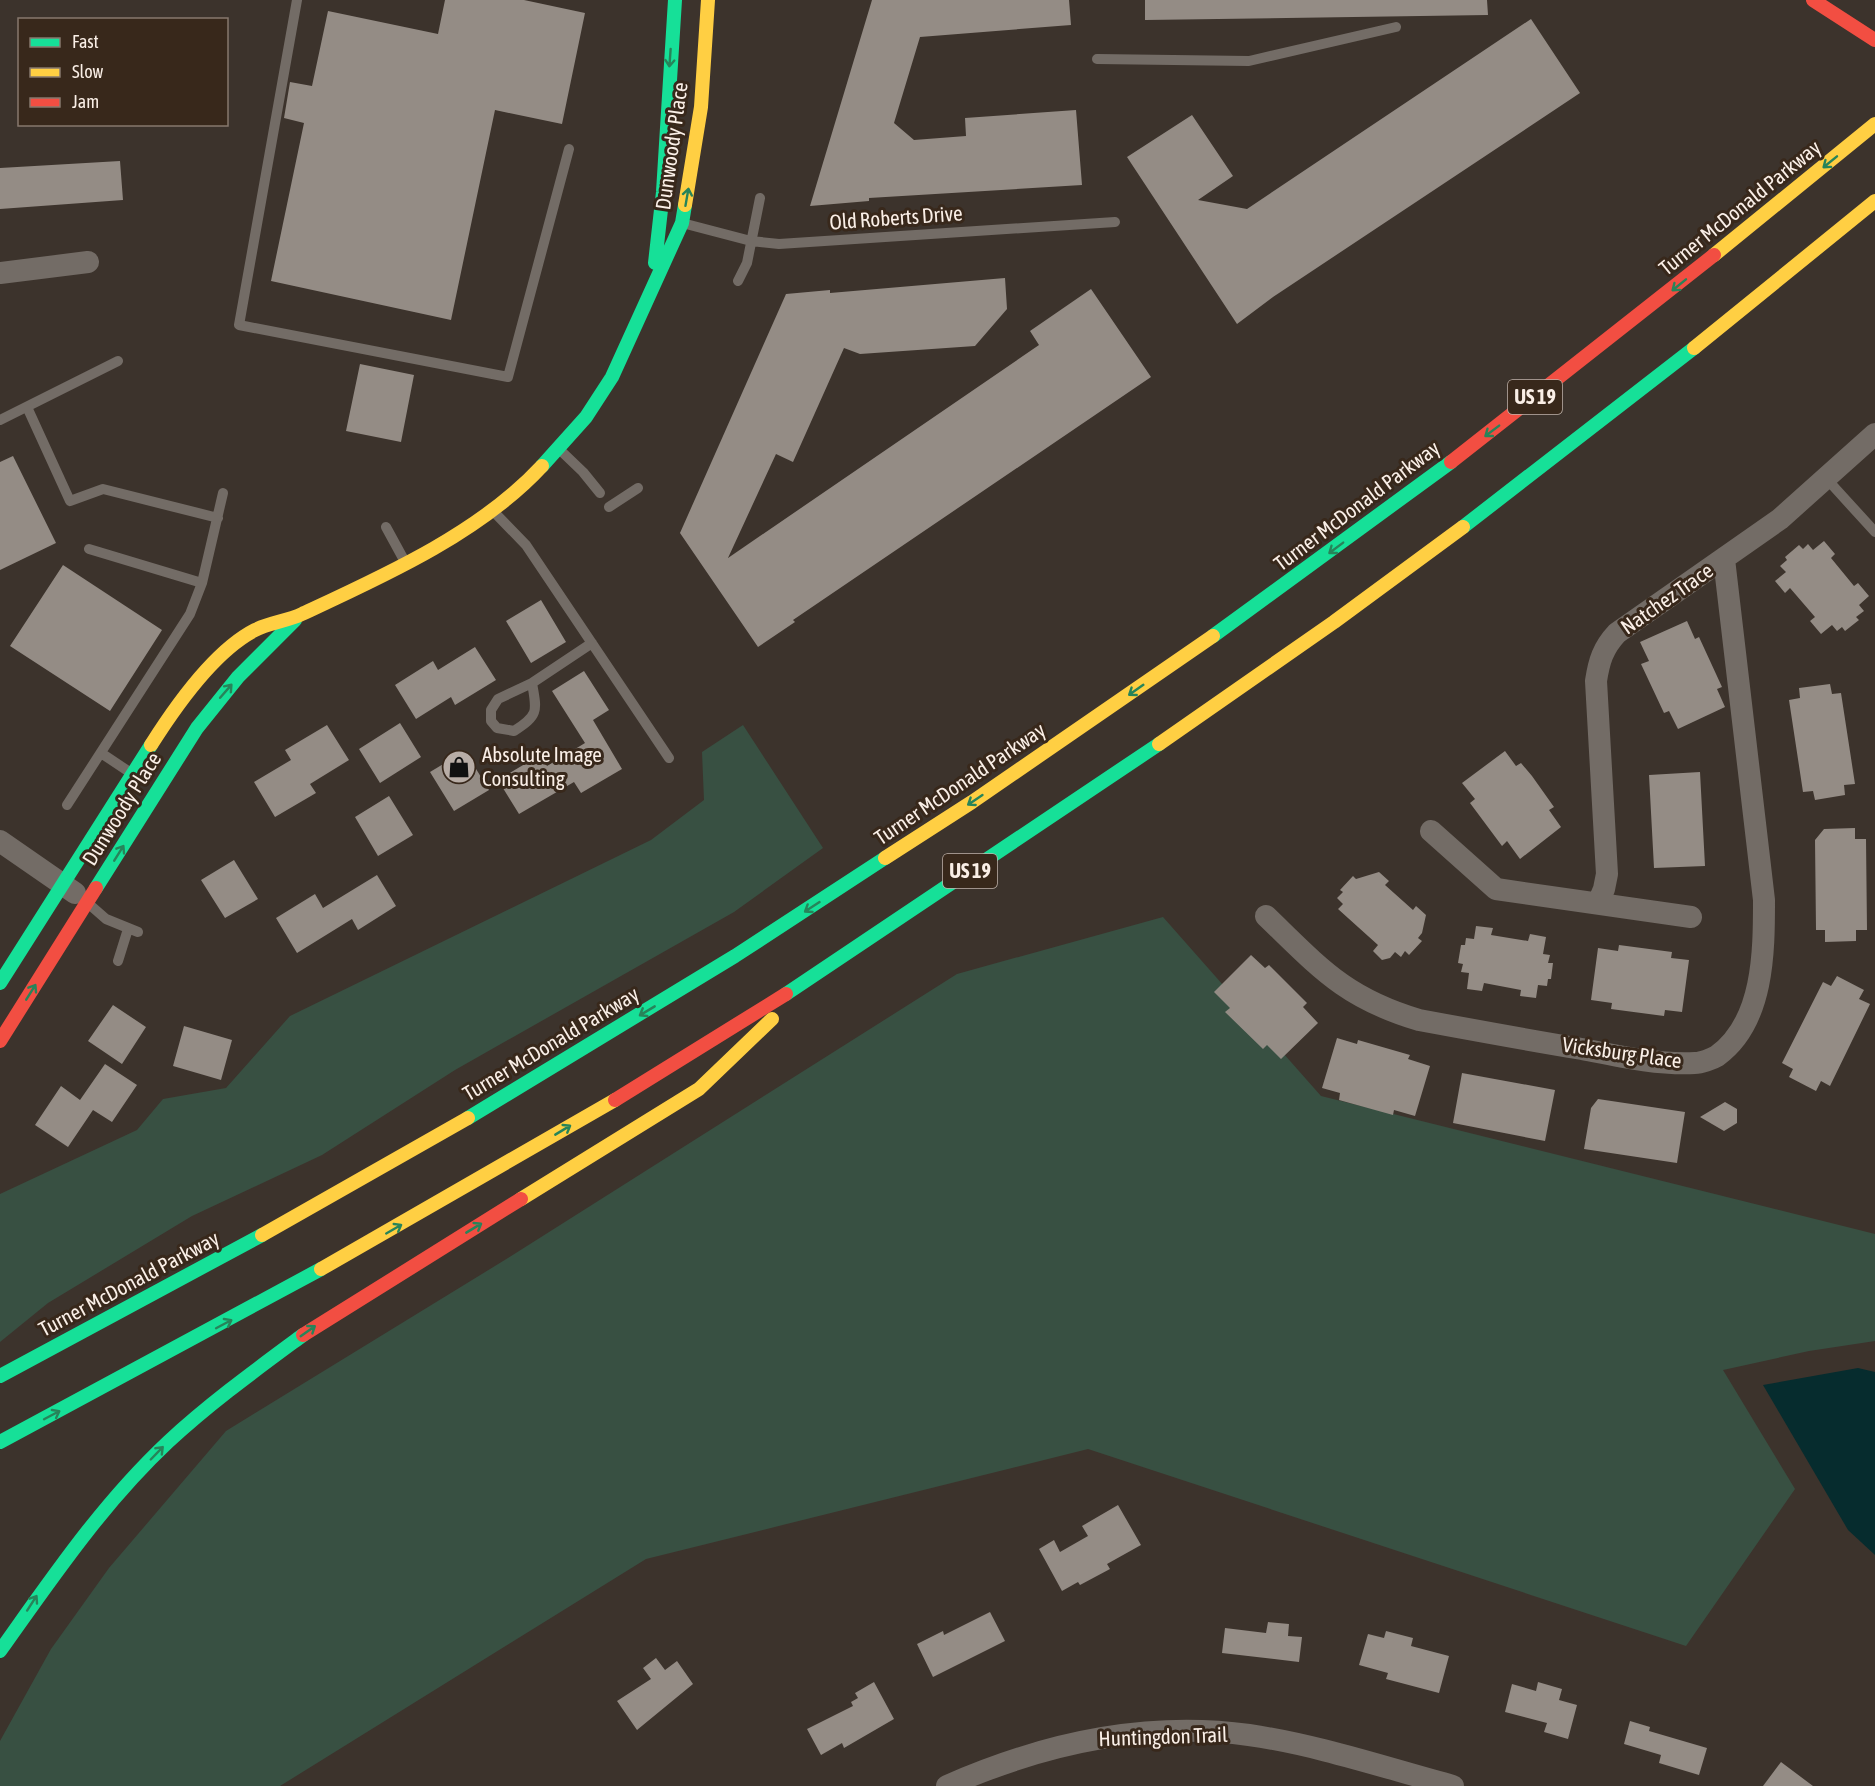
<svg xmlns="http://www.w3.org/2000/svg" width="1875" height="1786" viewBox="0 0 1875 1786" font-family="'Asap Condensed',sans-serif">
  <rect width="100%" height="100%" fill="#3c332c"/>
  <path fill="#385042" d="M743,725L823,848L734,912L455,1070L322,1155L192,1216L48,1303L0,1342V1194L137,1130L163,1099L226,1088L290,1016L651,840L704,800L702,752Z
    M1163,917L1321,1096L1875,1234V1341L1809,1351L1723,1370L1795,1489L1686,1646L1088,1449L646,1559L280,1786H0V1741L51,1649L109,1568L226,1431L508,1258L957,974Z"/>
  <path fill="#062c2e" d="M1858,1368L1875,1372V1555L1848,1530L1763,1385Z"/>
  <path fill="#948c85" d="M445,0H524L585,13L562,124L495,110L451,320L271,281L304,123L284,118L290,82L312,86L328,11L438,34Z
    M872,0H1069L1071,25L920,37L894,123L914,140L966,136L965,118L1076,110L1082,185L869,198V201L810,206Z
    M1145,0H1487L1488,15L1145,20Z
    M1531,19L1580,93L1273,297L1237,324L1127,157L1192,115L1233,176L1198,200L1247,209Z
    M120,161L123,200L0,209V168Z
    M1005,278L1007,309L975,346L860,354L844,348L793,462L776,454L728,558L1039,345L1030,331L1091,289L1151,377L793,620L795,622L758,647L680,533L786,294L830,290V293Z
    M360,364L414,375L401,442L346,431Z
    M13,456L56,543L0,570V462Z
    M1824,541L1835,554L1831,558L1854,586L1858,583L1869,596L1859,605L1864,611L1856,617L1859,620L1845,631L1842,627L1837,631L1832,625L1821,634L1810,621L1815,617L1790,588L1785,593L1775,581L1786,572L1780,566L1787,560L1785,557L1799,545L1803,549L1808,544L1813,550Z
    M63,565L162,630L110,711L10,646Z
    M541,600L566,642L531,663L506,621Z
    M1687,621L1695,639L1699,637L1722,687L1717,689L1725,707L1678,729L1669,711L1664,713L1641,664L1649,661L1640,642Z
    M475,647L496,680L455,705L451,697L416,719L395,685L433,661L438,670Z
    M584,671L609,710L593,720L622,769L581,793L574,782L519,814L498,780L540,755L547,766L585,743L552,691Z
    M1830,684L1832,694L1841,693L1855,784L1844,785L1845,795L1815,800L1813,791L1803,792L1789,700L1800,698L1799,688Z
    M400,723L421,757L380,783L359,749Z
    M327,725L349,760L310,784L316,793L275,817L254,782L291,760L285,750Z
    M465,751L489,790L454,811L430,772Z
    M1505,751L1516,766L1521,763L1532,776L1554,807L1549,810L1561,827L1520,859L1507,841L1502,846L1470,803L1475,799L1462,783Z
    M1700,772L1705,866L1654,868L1649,775Z
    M389,796L413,835L378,856L355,817Z
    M1855,828V839H1866L1867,930H1856V941L1825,942V930H1816L1815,840L1824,829Z
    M234,860L258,899L225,918L201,880Z
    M1379,872L1389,881L1385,885L1413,910L1416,906L1426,915L1422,933L1418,938L1422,941L1409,955L1405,951L1401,957L1395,952L1390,958L1382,960L1373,951L1378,945L1338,909L1343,904L1337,898L1343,892L1340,890L1353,876L1356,879Z
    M377,875L396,906L358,930L352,919L297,953L276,918L315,894L323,908Z
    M1476,926L1493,928L1491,935L1528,941L1530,934L1546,937L1543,954L1550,955L1548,963H1553L1551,979H1548L1547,986L1538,985L1536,998L1520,996L1521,990L1484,983L1482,991L1467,989L1469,973L1461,972L1463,964L1458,963L1461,945H1465L1466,938L1474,939Z
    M1619,945L1672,952L1671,958L1689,960L1682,1012L1665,1010L1664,1016L1626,1011L1611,1009L1612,1003L1591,1000L1598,948L1618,951Z
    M1251,955L1265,968L1269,965L1307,1003L1303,1007L1318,1023L1281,1059L1267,1045L1263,1049L1225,1012L1230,1008L1214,992Z
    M1837,976L1864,990L1859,999L1870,1004L1830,1086L1821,1081L1816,1091L1789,1077L1793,1069L1782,1063L1823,982L1831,986Z
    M113,1005L146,1027L122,1064L88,1041Z
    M184,1026L232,1040L221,1080L173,1066Z
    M1337,1038L1357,1044L1358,1040L1410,1055L1408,1059L1430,1066L1415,1116L1394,1110L1393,1115L1339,1100L1340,1093L1322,1088Z
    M105,1064L137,1085L112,1122L93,1110L68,1147L35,1125L61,1086L80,1100Z
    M1462,1073L1555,1090L1545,1141L1453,1123Z
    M1598,1099L1685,1112L1677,1163L1584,1149L1591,1108Z
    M1725,1102L1737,1109V1123L1724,1131L1700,1117Z
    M1118,1505L1141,1545L1107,1564L1110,1569L1080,1585L1078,1582L1062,1591L1039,1549L1054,1540L1060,1552L1088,1536L1082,1526Z
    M990,1612L1005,1641L933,1677L917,1644L943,1631L944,1635Z
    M1268,1622L1289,1624L1288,1636L1302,1637L1299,1662L1222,1653L1225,1628L1266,1633Z
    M1386,1631L1413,1638L1411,1646L1449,1656L1439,1693L1386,1679L1388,1673L1359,1665L1368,1634L1384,1638Z
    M656,1658L665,1670L677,1661L693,1684L637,1730L617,1701L651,1679L643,1668Z
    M874,1682L894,1719L844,1748L842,1743L821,1755L807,1729L853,1706L851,1702L858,1698L855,1693Z
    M1538,1682L1562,1689L1559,1700L1577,1705L1568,1739L1544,1732L1547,1723L1505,1712L1512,1684L1536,1691Z
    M1630,1721L1650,1727L1649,1731L1707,1748L1699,1775L1659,1763L1661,1755L1624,1744Z
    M1781,1762L1813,1786H1763Z"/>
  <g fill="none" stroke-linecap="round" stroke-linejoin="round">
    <path stroke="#736c66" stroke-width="10" d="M297,0L239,325L508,377L569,149
      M1097,59L1249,61L1396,27
      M686,224L751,241L779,244L1115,222
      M738,281L747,263L760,198
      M27,407L70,501L103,489L218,518
      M0,420L118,361
      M559,449L583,472L600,493
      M1825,477L1875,532
      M609,507L638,488
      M494,512L526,545L669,758
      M386,527L404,560
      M89,549L202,583
      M532,683C537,711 539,715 514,731L497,728L491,721V710L498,699L532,683L592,643
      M101,753L131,773
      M67,805L190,614L202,583L223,493
      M90,905L106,919L138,932
      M118,961L128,929"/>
    <path stroke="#736c66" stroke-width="22" d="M0,273L88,262
      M1431,831L1496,889L1691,917
      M0,841L75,893
      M1598,903L1604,889L1607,874L1596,681C1599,661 1603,648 1617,633L1780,519L1875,434
      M1266,916C1320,968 1345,998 1419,1020C1473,1030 1527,1040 1582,1049C1618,1056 1658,1065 1695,1063C1701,1063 1712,1059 1717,1056C1764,1022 1764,952 1764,900L1724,559
      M947,1786C1042,1744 1145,1721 1249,1735C1318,1745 1386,1768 1453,1786"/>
    <path stroke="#16e098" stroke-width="14" d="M655,263L663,192L675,0
      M542,466L586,417L612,377L682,223L685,205
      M1463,527L1694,348
      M1213,636L1451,462
      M96,888L197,728L238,677L295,620
      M0,983L151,745
      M786,994L1159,744
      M468,1118L735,956L885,858
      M0,1376L262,1235
      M0,1442L321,1269
      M0,1651C52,1578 102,1504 168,1442C210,1403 257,1369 303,1335"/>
    <path stroke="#ffcf43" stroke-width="14" d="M685,205L701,107L708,0
      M1714,255L1875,124
      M1694,348L1875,201
      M1159,744L1334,622L1463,527
      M151,745C175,707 214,651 255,630C269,623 287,621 302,614C384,576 480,533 542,466
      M885,858L972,802L1213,636
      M521,1199L699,1089L772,1019
      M262,1235L468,1118
      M321,1269L615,1100"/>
    <path stroke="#f24e42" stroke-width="14" d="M1813,0L1875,40
      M1451,462L1714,255
      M0,1041L96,888
      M615,1100L786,994
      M303,1335L521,1199"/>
  </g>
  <defs><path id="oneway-shaft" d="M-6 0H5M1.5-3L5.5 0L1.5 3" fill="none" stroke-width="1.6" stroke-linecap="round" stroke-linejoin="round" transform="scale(1.5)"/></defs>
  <g stroke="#27845a">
    <use href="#oneway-shaft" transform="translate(670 58) rotate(94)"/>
    <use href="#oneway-shaft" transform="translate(1830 162) rotate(141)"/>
    <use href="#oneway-shaft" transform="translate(687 197) rotate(-80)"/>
    <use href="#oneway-shaft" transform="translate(1679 285) rotate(141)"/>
    <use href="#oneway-shaft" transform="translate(1492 431) rotate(143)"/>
    <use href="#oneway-shaft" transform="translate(1336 548) rotate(143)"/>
    <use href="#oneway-shaft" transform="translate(1136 690) rotate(145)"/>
    <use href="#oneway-shaft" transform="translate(226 691) rotate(-49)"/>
    <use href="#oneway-shaft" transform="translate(975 800) rotate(146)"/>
    <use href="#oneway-shaft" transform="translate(119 853) rotate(-58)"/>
    <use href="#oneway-shaft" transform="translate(812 907) rotate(147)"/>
    <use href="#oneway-shaft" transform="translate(31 992) rotate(-58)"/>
    <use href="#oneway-shaft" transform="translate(647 1011) rotate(149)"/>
    <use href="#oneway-shaft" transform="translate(563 1130) rotate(-31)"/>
    <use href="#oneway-shaft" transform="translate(474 1228) rotate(-31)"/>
    <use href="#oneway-shaft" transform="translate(394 1229) rotate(-30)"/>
    <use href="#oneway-shaft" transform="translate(224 1324) rotate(-28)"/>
    <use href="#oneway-shaft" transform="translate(308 1331) rotate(-35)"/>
    <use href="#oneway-shaft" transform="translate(52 1415) rotate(-28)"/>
    <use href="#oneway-shaft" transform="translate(157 1453) rotate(-46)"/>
    <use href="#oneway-shaft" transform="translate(32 1603) rotate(-57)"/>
  </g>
  <defs>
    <g id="shop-disc" transform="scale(1.725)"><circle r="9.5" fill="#b8ada6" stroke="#38281b"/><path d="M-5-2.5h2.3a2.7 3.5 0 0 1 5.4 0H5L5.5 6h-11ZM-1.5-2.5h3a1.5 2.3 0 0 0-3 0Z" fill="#111"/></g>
  </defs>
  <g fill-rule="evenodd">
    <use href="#shop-disc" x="459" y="767"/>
  </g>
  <g text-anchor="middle" stroke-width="6" stroke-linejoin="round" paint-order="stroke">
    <g fill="#38281b" stroke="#c0b3aa" stroke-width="1.5">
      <rect x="1508" y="380" width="54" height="34" rx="4.5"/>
      <rect x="943" y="854" width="54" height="34" rx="4.5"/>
    </g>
    <g font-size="20" font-weight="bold" fill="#faefe7">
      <text x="1535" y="404">US 19</text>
      <text x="970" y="878">US 19</text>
    </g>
    <g font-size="21" fill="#faefe7" stroke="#38281b">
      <text transform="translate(672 146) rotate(-82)" y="7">Dunwoody Place</text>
      <text transform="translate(1740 208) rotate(-39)" y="7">Turner McDonald Parkway</text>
      <text transform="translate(896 218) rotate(-4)" y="7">Old Roberts Drive</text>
      <text transform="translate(1357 506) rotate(-37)" y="7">Turner McDonald Parkway</text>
      <text transform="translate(1667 599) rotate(-35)" y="7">Natchez Trace</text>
      <text transform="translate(960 784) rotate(-34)" y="7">Turner McDonald Parkway</text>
      <text transform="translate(122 809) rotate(-58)" y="7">Dunwoody Place</text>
      <text transform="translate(551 1044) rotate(-31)" y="7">Turner McDonald Parkway</text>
      <text transform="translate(1622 1053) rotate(8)" y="7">Vicksburg Place</text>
      <text transform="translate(129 1284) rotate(-28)" y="7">Turner McDonald Parkway</text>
      <text transform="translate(1163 1737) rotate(-2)" y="7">Huntingdon Trail</text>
    </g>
    <g font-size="21" fill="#faefe7" stroke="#38281b" text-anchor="start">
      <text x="482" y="762">Absolute Image<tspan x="482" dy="24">Consulting</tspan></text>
    </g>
  </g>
  <rect x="18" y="18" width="210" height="108" fill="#38281b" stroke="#86786d" stroke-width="1.5"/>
  <rect x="30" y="38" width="30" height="9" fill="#16e098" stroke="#86786d" stroke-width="1.5"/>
  <text x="72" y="48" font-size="18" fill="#faefe7">Fast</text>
  <rect x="30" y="68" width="30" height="9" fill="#ffcf43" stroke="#86786d" stroke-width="1.5"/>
  <text x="72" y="78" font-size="18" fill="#faefe7">Slow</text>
  <rect x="30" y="98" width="30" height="9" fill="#f24e42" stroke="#86786d" stroke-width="1.5"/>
  <text x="72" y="108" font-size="18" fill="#faefe7">Jam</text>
</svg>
